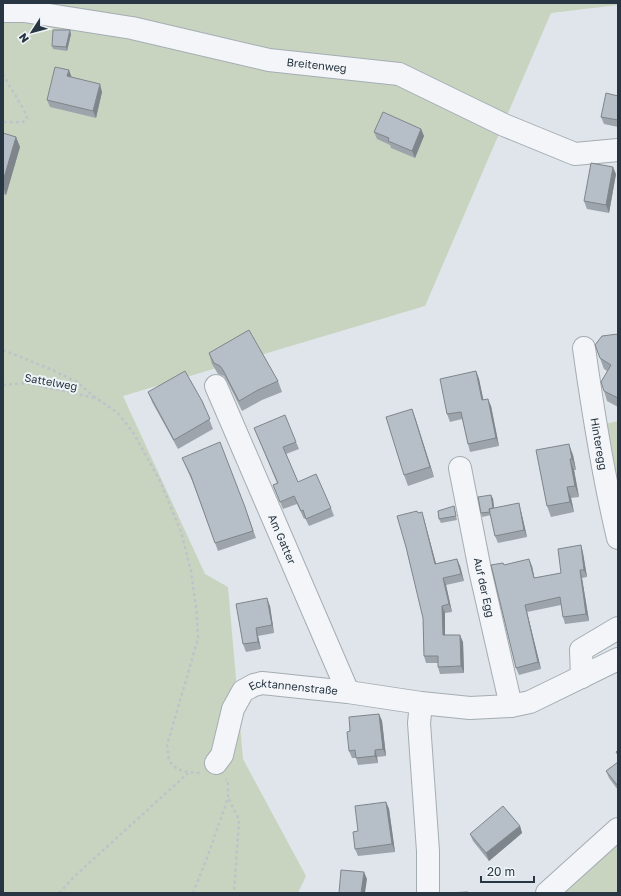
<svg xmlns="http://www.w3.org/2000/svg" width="621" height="896" viewBox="0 0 621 896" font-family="'Golos Text',sans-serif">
  <rect width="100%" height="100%" fill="#dfe5ea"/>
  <path fill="#c9d4c0" d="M3,3H618V5L551,13L425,306L123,396L205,574L228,587L243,759L306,876L298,893H3Z
    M618,421V490L605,424Z
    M618,840V893H559Z"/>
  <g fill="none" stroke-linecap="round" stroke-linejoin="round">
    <g stroke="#a4adb4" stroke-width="24">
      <g id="minor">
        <path id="s1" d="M3,11H24L132,28L269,60L399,74L504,125L575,154L618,150"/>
        <path id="s2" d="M584,348C593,412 603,475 618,538"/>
        <path id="s3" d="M216,386L348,692"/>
        <path id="s4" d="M460,468L480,570L511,706"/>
        <path d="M582,677L581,650L618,628"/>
        <path d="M421,703L419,723L428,851V893"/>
        <path id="s5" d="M216,763L222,755L233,709L243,691L254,685L262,683L348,692L421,703L470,708L511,706L530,702L618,659"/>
        <path d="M547,893L618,829"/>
      </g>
    </g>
    <path stroke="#bec3c9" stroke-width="2.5" stroke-dasharray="3 3" stroke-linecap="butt" d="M3,74C10,89 22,103 27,118L23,122H3
      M3,350L50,369L77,382L96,398L118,413L134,434L160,481L181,532L191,571L197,615L198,638L191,663L167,745L169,761L177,769L188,772L200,773
      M3,385L26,383L95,398
      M229,799L239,820L234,893
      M59,893L76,875L188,773
      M193,893L207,858L228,798V782L226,779"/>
    <use href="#minor" stroke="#f3f5f8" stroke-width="22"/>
  </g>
  <path fill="#9da4ab" d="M71,34L67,51L53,49L52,46Z
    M102,92L96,118L50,107L47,100Z
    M618,96V127L604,124L601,117Z
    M421,129L424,136L415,158L391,148L390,145L377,139L374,132Z
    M3,133L16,137L20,147L6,195L3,194Z
    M616,174L609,213L587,209L584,201Z
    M618,334V407L607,401L604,391L607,371L604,369L595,345Z
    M209,353L278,381L282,392L262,400L242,411L227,381L224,376L218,374L212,364Z
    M476,371L479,379L483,400L491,406L499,446L470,452L468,444L462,419L450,422L447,414Z
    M148,392L202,401L213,429L178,449L152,402Z
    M412,409L434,477L408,486L404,475Z
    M254,428L296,442L299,449L286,454L298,482L331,508L334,516L309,526L305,518L304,519L297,504L283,509L273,485L277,483Z
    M536,450L573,455L576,470H574L579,497L571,498L574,512L551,517L547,506Z
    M182,458L248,515L256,538L218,551L193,483Z
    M491,495L493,499L494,508L521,511L527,537L498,543L495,536L491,515L482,517L481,513Z
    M454,506L457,520L441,523L439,519Z
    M418,513L424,519L436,564L457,559L460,566L464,581L446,585L452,612L445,613V635L463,642L464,673L440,674L438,667V663H426L424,656L423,618Z
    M581,545L583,553L587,577L582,578L589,621L565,624L563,617L561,605L527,612L541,669L519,675L516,668L504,565L532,566L534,578L561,573Z
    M270,606L274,633L258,636L261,649L246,652L243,644Z
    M379,714L382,721L386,756L377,757L378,763L358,765L356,758H352L349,751L350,731Z
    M618,762V790L609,778L606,771Z
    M386,802L389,809L395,852L358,856L355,849L358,831Z
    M520,826L522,833L489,861L473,841L470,834Z"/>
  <path fill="#7f868b" d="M70,30L71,34L67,51L66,47Z
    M69,70L72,78L67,76Z
    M100,84L102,92L96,118L93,111Z
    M421,129L424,136L415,158L412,151Z
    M16,137L20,147L6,195L3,186V181Z
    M613,167L616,174L609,213L606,205Z
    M476,371L479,379L485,407L482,400Z
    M488,399L491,406L499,446L496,438Z
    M412,409L416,420L434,477L430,467Z
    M569,444L573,455L576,470L572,459Z
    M570,459L574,470L579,497L575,486Z
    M567,487L571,498L574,512L570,502Z
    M491,495L493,499L495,515L494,511Z
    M519,503L521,511L527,537L524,530Z
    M422,512L424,519L438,571L435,564Z
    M581,545L583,553L587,577L584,570Z
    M457,559L460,566L464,581L461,574Z
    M529,559L532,566L536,585L534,578Z
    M580,570L582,578L589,621L586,614Z
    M443,578L446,585L452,612L449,604Z
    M267,598L270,606L274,633L272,625Z
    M525,605L527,612L541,669L538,662Z
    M442,606L445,613V642L443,635Z
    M256,628L258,636L261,649L258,642Z
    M460,635L463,642L464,673L461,666Z
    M379,714L382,721L386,756L383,749Z
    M375,750L377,757L378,763L375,756Z
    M386,802L389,809L395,852L392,844Z
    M520,826L522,833L489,861L486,853Z
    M364,872L367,879L365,893H361Z"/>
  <path fill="#b6bfc7" stroke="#7f868b" d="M53,30H70L66,47L52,46Z
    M55,67L69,70L67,76L100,84L93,111L47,100Z
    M606,93L618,96V120L601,117Z
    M383,112L421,129L412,151L388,141L389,138L374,132Z
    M3,133L16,137L3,181Z
    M591,163L613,167L606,205L584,201Z
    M249,330L278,381L258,390L239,401L223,370L220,366L214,363L209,353Z
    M618,334V398L604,391L601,382L611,365L600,358L595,345L602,336Z
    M185,371L202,401L210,419L174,440L148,392Z
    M476,371L482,400L488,399L496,438L468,444L461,412L447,414L440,379Z
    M412,409L430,467L404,475L386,417Z
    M285,415L296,442L283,447L298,482L316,474L331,508L306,519L303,510L301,511L294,496L280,502L273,485L278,483L254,428Z
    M220,442L245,507L253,531L215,543L191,476L182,458Z
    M569,444L572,459H570L575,486L567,487L570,502L547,506L536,450Z
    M491,495L493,508L489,509L490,512L481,513L478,497Z
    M519,503L524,530L495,536L489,509Z
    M454,506L456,516L439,519L438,511Z
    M417,511L418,513L422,512L435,564L457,559L461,574L443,578L449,604L442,606L443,635H460L461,666L438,667V656H424L423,618L406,547L397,516Z
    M581,545L584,570H580L586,614L563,617L560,597L525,605L538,662L516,668L491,565L503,563L504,565L529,559L534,578L561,573L558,549Z
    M267,598L272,625L256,628L258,642L243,644L236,604Z
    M379,714L383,749L375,750V756L356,758L355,750L349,751L347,732L350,731L349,717Z
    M618,750V755L616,752Z
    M618,762V786L606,771Z
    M386,802L392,844L355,849L353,832L358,831L355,806Z
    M503,806L520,826L486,853L470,834Z
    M341,870L364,872L361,893H339Z
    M468,892V893H444Z"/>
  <g text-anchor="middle" stroke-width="4" stroke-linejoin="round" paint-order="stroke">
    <g font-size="11" fill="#273642" stroke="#eff4f7">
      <text dy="4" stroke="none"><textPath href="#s1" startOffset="319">Breitenweg</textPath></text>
      <text transform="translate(51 382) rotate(10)" y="4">Sattelweg</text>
      <text dy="4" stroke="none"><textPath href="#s2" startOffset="97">Hinteregg</textPath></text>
      <text dy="4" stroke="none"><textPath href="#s3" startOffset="167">Am Gatter</textPath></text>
      <text dy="4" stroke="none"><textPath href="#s4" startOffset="122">Auf der Egg</textPath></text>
      <text dy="4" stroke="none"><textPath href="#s5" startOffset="130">Ecktannenstraße</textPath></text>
    </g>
  </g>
  <rect width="621" height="896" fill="none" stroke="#273642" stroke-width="8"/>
  <g transform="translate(32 32) rotate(234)" stroke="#eff4f7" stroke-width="3" paint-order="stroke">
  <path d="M0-3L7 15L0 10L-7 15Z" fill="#273642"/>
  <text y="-6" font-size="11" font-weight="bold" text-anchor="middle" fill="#273642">N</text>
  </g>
  <path d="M481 876v6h53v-6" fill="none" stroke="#273642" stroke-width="2"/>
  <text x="487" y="876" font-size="12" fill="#273642" stroke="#eff4f7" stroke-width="3" paint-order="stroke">20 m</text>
</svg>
